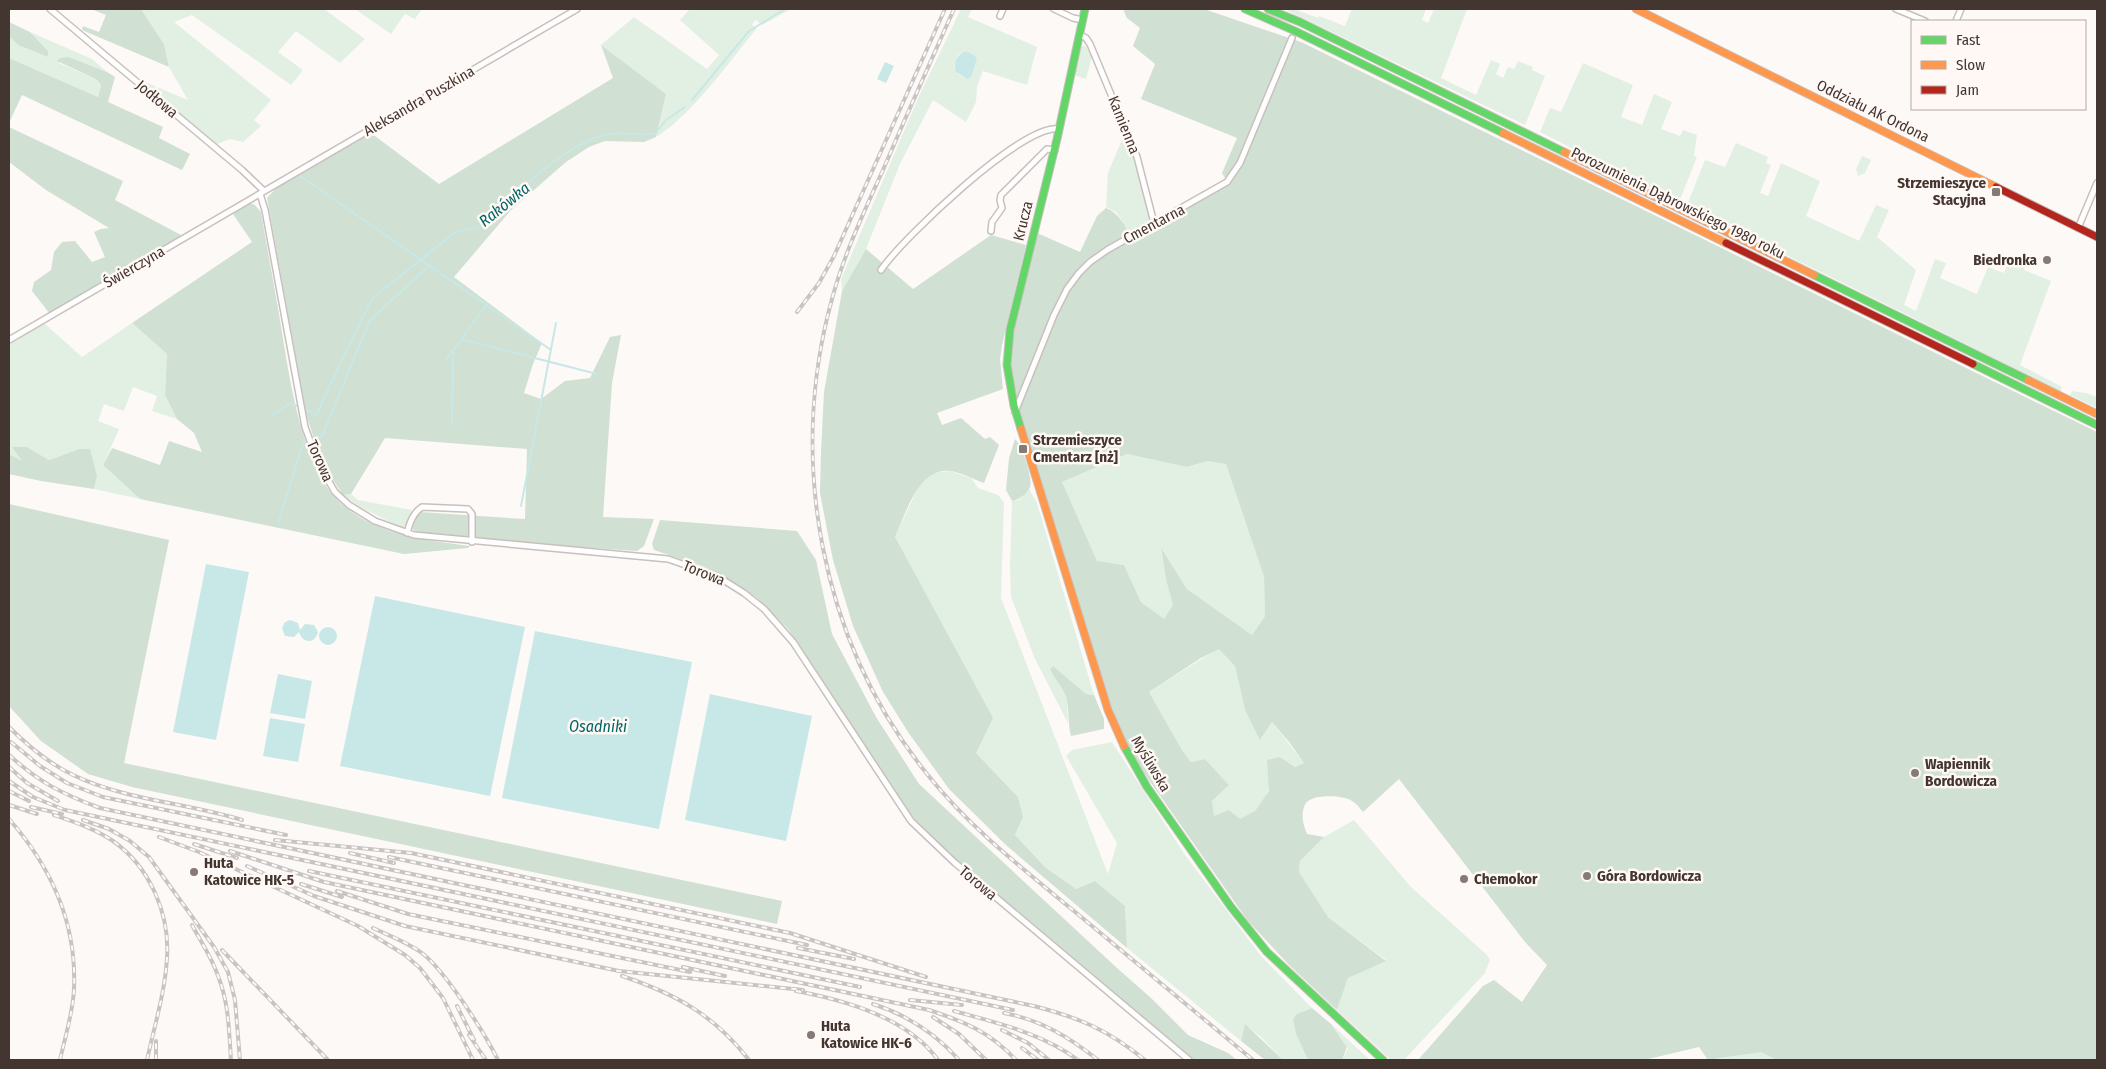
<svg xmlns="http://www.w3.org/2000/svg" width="2106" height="1069" viewBox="0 0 2106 1069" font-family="'Fira Sans Condensed',sans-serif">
  <rect width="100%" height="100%" fill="#fdf9f7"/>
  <path fill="#e2f0e3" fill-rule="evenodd" d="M141,9H324L365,39L340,63L296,31L278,52L303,70L291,85L192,15L174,22L271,100L254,120L261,126L243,142L230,139L215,145L143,85L145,82L188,100L169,67L164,44Z
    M355,9H422L415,19L405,14L391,34Z
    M690,9H791L762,25L755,20L752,25L757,28C730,61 691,116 656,137L666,94L601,45L634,17L707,69L719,55L680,20Z
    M961,9H972L968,17L1037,47L1027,85L983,71L977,87L976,102L966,122L933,100L900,164L866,249L842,291L841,279L919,96ZM965,51L967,79L958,74L954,66L958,55Z
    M1284,9H1294L1318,18L1319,16L1345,26L1352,9H1426L1422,20L1428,23L1434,9H1467L1441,78L1476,95L1491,60L1500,64L1496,74L1503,78L1508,67L1514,69L1518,61L1533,67L1532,70L1545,76L1525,125Z
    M30,32L92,59L107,72L69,57L59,63L96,79L101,85L98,97L9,58V36L18,45L48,57V51Z
    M1085,45L1092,57L1086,79L1074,75L1081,47Z
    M1583,63L1633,85L1621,117L1642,125L1654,94L1672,102L1661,129L1680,136L1683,130L1697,135L1694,156L1697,157L1679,202L1687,205L1705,160L1725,167L1736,143L1768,157L1766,163L1771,165L1760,193L1768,196L1781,163L1820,181L1806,216L1859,241L1876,205L1889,210L1877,237L1916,270L1904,305L1916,311L1935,259L1946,263L1940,278L1977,294L1988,267L2004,273L2011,255L2027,261L2024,270L2051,281L2020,365L2062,387L2060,392C1888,303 1712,221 1540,132L1550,108L1561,112Z
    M1124,135H1128L1136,157L1153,222L1132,236L1116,212L1106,207L1108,173Z
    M1862,156L1871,160L1865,173L1858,176L1856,169Z
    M44,323L82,357L132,323L167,354L165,395L177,419L152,411L157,396L133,387L124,411L104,404L98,421L119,429L103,465L140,499L94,489L97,476L79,449L49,460L27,447H13L23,462L9,454V345Z
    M2072,391L2086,393L2097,397V408L2070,395Z
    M1127,454L1187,467L1207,461L1226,464L1264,577L1265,616L1252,635L1187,589L1161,549L1166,580L1173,605L1164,620L1141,602L1124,565L1097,562L1062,482Z
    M950,471L971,478L978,488L998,495L1004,502L1001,598L1108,874L1117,843L1066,756L1072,750L1112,742L1185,855L1261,956L1312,1008L1297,1014L1296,1034L1308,1060H1283L1261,1037L1245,1025L1241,1041L1127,948L1125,906L1095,881L1076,889L1045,867L1015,835L1023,817L1018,797L976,753L895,537L920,483L932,473Z
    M1029,489L1037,503L1094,695L1086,694L1053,666L1050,671L1064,691L1067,702L1068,723L1035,659L1011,597L1010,566L1012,501L1019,500Z
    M351,494L358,500L412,510L404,529L360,507L343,495Z
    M1219,648L1235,666L1245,710L1261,739L1272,722L1304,763L1295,767L1280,757C1273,779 1266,810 1242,819C1234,821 1222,817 1214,816L1212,801L1229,785L1205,759L1191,762L1182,750L1149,692Z
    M1354,820L1411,887L1487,955L1490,960L1485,973L1404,1060H1391L1337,1010L1348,978L1386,960L1328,917L1299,872L1300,861L1324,837Z
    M1331,1024L1370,1060H1342L1348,1048Z
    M1761,1051L1777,1060H1714Z"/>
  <path fill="#d0e0d2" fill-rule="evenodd" d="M91,9H141L164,44L169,67L82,30L83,26L99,32L106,15Z
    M1123,9H1204L1301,42L2097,432V1060H1777L1761,1052L1708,1060L1699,1047L1644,1060H1418L1483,986L1494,980L1522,1002L1547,965L1525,942L1399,779L1363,812C1360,808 1356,803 1352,801C1343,795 1313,794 1306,803C1300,812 1303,825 1307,834L1324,837L1300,861L1299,872L1328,917L1386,961L1348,978L1337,1010L1289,965L1248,921L1142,770L1121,732L1105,690L1015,398L1010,364L1011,342L1037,233L1080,252L1097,216L1106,208C1118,212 1125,226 1132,237L1215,192L1228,183L1222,173L1237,138L1141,99L1155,64L1133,46L1140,28L1127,18ZM1127,454L1187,467L1207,461L1226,464L1264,577L1265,616L1252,635L1187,589L1161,548L1166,580L1173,605L1164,619L1141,602L1124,565L1097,561L1062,482ZM1219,649L1235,666L1245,710L1260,740L1272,722L1289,742L1304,763L1295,767L1280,757L1267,760L1269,791L1255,811L1240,819L1229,810L1214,816L1212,801L1229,785L1205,759L1191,762L1182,750L1149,692L1201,658Z
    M9,22L30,32L48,51V57L18,45L9,36Z
    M601,45L666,94L656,137L644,142L605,141L589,147L566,162L511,210L454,277L542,343L533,364L524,393L541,399L565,381L590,378L610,337L621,335L612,383L603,517L654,519L644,546L637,551L478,540L416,532L412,528L419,512L525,519L527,449L385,438L351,494L343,495L321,462L306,413L267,198L279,185L371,133L439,184L613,78Z
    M69,57L107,72L115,77L108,102L163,127L159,138L190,154L182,170L22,95L9,123V58L98,97L101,85L96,79L57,61L60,58Z
    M9,127L123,181L115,200L183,236L50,314L32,291L34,282L51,270L54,252L62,242L75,241L92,262L105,257L94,232L101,229L109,228L46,190L9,162Z
    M250,203L255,205L261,212C267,248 274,284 280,320C289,374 301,472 345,507C382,536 425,540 470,546L468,548L404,554L140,499L103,465L112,448L160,465L169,441L202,452L194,433L177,419L165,395L167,354L132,323L252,242L233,214Z
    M991,235L1026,245L1002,345L1000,359L1003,389L937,413L942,425L961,418L985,439L990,437L999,445L984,483C973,479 962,473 951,471C918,466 906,514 895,537L993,718L976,753L1018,797L1023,817L1015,835L1045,867L1076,889L1095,881L1125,906L1127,948L1007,846L949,789L908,732L883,692L853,626L833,560L820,493L821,453L824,392L842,291L866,249L913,289Z
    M1015,439C1022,446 1033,477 1030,487C1027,494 1019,500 1012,501L1006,490L1009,458Z
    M12,447H27L49,460L79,449H90L97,476L94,489L41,481L9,474V454L22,461Z
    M9,504L169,540L124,763L782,901L777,924L132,787L88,774L41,741L9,706Z
    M660,520L797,531L816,560L832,634L876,717L919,784L1117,968L1151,998L1188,1035L1228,1053L1237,1060H1193L948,853L907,811L802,649L788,629L757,598L727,578L705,567L654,550L652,544Z
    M1053,666L1086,694L1094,695L1104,719V729L1071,736C1068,724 1069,713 1067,701C1065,689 1055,680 1050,670Z
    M1312,1008L1331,1024L1347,1047L1342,1060H1308L1296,1034L1293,1019L1297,1014Z
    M1245,1024L1283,1060H1265L1241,1041Z"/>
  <path fill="#c8e8e7" d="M965,51L974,55L977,59L971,77L967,79L956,72C953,63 956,56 965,51Z
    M885,62L894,66L886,83L877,79Z
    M206,564L249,572L216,740L173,732Z
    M375,596L525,627L490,796L340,766Z
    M290,620L298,623L300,630L305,624L314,625L318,632C315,645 302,643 299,632L294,637L285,636L282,628L285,622Z
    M319 636a9 9 0 1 1 18 0a9 9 0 1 1-18 0Z
    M535,631L692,662L659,829L502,798Z
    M278,674L312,681L305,719L270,713Z
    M710,694L812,716L786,841L685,820Z
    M270,718L305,724L298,762L263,756Z"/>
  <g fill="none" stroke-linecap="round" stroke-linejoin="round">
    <path stroke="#c8e8e7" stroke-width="2" d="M692,100L749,31L785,9
      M299,175L551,350
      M461,339L597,374
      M446,360L487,304
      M307,410L316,415L369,304L374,297L454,233C463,229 473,230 482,225C516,195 563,143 609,134C624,131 640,136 655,134L666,120L685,107
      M273,415L290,403L297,406
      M452,424L453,351
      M315,438L322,436L325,429L370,320L430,265
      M521,506L556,323
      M278,524L303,443L306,441"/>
    <g stroke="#c8c0bd" stroke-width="8">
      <path id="street" d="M50,9L242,170L264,191
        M1054,9L1073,18L1083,20
        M1896,9L1925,21
        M1000,16L1003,9
        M1956,21L1961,9
        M1080,35L1086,38L1090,44L1137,157L1154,223
        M260,194L265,210L305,427L318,463L335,492L349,505L375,521L414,535L668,559L717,576L744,593L764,609L793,642L911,821L955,863L1189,1060
        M2078,228L2097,183
        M991,231L992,222L1002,208L1000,200L1001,195L1047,149L1055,150
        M881,270C902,239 1023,123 1059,129
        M9,340L577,9
        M1015,412L1054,315L1067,289L1079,273L1090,262L1107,250L1227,182L1240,163L1292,38
        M407,533C410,522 413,513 422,507L468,509L472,514V542"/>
    </g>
    <g stroke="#c8c0bd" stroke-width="9">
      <path id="fast" d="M1245,9L1295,31L1503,133
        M1268,9L1300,22L1564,152
        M1814,275L2028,380
        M1973,364L2097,425
        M1021,429L1014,406L1007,365L1010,330L1057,139L1085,9
        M1124,746L1147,787L1231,907L1267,952L1383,1060"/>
    </g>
    <g stroke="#c8c0bd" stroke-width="9">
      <path id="slow" d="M1636,9L1996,187
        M1503,133L1726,243
        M1564,152L1814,275
        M2028,380L2097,414
        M1021,429L1108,710L1124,746"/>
    </g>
    <g stroke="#c8c0bd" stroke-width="9">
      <path id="jam" d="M1996,187L2097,237
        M1726,243L1973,364"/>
    </g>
    <use href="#street" stroke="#fffefe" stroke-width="5"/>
    <use href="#fast" stroke="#63d668" stroke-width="7"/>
    <use href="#slow" stroke="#ff974d" stroke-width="7"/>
    <use href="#jam" stroke="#b3261e" stroke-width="7"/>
    <g stroke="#c7c5c4" stroke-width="4">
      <path id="rail" d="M954,9C930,63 906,116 883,170C864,212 844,254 832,299C787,461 821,642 927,774C969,827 1023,869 1074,911C1134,961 1194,1011 1253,1060
        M797,312L819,283L834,256L945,9
        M9,727C28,746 48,763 73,775C125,800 187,803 242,820
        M11,742L40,766L67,783L103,797L286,835
        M9,755C39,782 62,794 100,808L1034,1006C1080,1018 1108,1030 1145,1060
        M9,767L27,783L58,801
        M9,781L33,797L65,810L1013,1010
        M9,791L29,801
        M9,805L37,814
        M31,807L62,814
        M54,815C74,822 96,829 113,841C150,867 170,914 167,958C165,993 154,1027 147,1060
        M9,819C52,868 77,923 74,989C73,1013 65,1037 60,1060
        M83,820L109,829L130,841L149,857L214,947L228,972L235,1000L240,1060
        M159,837L199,852L358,926L405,955L420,968L443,998L473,1060
        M275,840L411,853L790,933L926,977
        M194,844L237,858
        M230,851L324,882L929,1010C965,1022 990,1032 1016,1060
        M350,853L394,863
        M389,857L807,945
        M247,866L314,896L405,926L619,971L803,990
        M309,871L860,987
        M301,884L342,897
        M337,891L408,914L690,972
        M192,925C201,942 212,958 218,976C229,1003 229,1032 231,1060
        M373,928C390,936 407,942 422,953C446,972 484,1032 498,1060
        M798,948L854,959
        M222,950L328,1060
        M683,967L725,976
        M622,976C676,994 714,1015 749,1060
        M796,991C845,1000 908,1018 938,1060
        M910,1000L962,1005
        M873,1004C907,1015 935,1033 959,1060
        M457,1006L474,1040
        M954,1011C997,1023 1042,1033 1078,1060
        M1004,1013C1041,1020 1069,1037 1098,1060
        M933,1017L959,1034L986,1060
        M1002,1030L1028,1043L1049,1060
        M469,1035L486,1060
        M1022,1048L1038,1060
        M156,1060V1041"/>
    </g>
    <use href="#rail" stroke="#fff8f5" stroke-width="2" stroke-dasharray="5.5" stroke-linecap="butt"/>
  </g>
  <g fill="#847a76" stroke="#fff8f5" stroke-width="2">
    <rect x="1991" y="187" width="10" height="10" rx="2.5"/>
    <circle cx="2047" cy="260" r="5"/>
    <rect x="1018" y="444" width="10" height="10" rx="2.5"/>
    <circle cx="1915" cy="773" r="5"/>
    <circle cx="194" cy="872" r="5"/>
    <circle cx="1587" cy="876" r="5"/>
    <circle cx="1464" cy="879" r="5"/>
    <circle cx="811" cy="1035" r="5"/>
  </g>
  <g text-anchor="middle" stroke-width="5" stroke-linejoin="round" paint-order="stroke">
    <g font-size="15" fill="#433631" stroke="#fff8f5">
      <text transform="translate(157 99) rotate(40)" y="5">Jodłowa</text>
      <text transform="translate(419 101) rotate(-30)" y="5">Aleksandra Puszkina</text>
      <text transform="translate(1873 111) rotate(26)" y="5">Oddziału AK Ordona</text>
      <text transform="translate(1124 125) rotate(68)" y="5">Kamienna</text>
      <text transform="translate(1678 203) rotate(26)" y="5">Porozumienia Dąbrowskiego 1980 roku</text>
      <text transform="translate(1023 221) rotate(-76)" y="5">Krucza</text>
      <text transform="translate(1154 224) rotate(-28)" y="5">Cmentarna</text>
      <text transform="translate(134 267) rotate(-30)" y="5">Świerczyna</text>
      <text transform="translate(320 461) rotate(66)" y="5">Torowa</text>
      <text transform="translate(704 573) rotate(22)" y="5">Torowa</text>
      <text transform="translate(1151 764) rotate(59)" y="5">Myśliwska</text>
      <text transform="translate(978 883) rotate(40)" y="5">Torowa</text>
    </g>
    <g font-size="15" font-weight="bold" fill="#433631" stroke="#fff8f5" text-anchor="start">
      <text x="1986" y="188" text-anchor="end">Strzemieszyce<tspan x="1986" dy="17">Stacyjna</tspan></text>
      <text x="2037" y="265" text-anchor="end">Biedronka</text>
      <text x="1033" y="445">Strzemieszyce<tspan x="1033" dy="17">Cmentarz [nż]</tspan></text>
      <text x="1925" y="769">Wapiennik<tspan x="1925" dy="17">Bordowicza</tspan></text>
      <text x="204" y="868">Huta<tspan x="204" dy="17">Katowice HK-5</tspan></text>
      <text x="1597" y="881">Góra Bordowicza</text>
      <text x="1474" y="884">Chemokor</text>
      <text x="821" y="1031">Huta<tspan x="821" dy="17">Katowice HK-6</tspan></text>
    </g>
    <g font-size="16" font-style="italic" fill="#006566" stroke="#fff8f5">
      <text transform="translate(504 204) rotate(-39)" y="6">Rakówka</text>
      <text x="598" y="732">Osadniki</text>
    </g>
  </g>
  <rect width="2106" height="1069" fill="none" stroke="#433631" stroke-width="20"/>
  <rect x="1911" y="20" width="175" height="90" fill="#fff8f5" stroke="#b4aaa7"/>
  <rect x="1921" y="36" width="25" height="8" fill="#63d668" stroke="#b4aaa7"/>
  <text x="1956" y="45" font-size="15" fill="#433631">Fast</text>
  <rect x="1921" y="61" width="25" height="8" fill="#ff974d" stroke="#b4aaa7"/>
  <text x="1956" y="70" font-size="15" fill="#433631">Slow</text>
  <rect x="1921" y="86" width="25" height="8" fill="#b3261e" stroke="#b4aaa7"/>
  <text x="1956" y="95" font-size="15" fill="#433631">Jam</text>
</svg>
